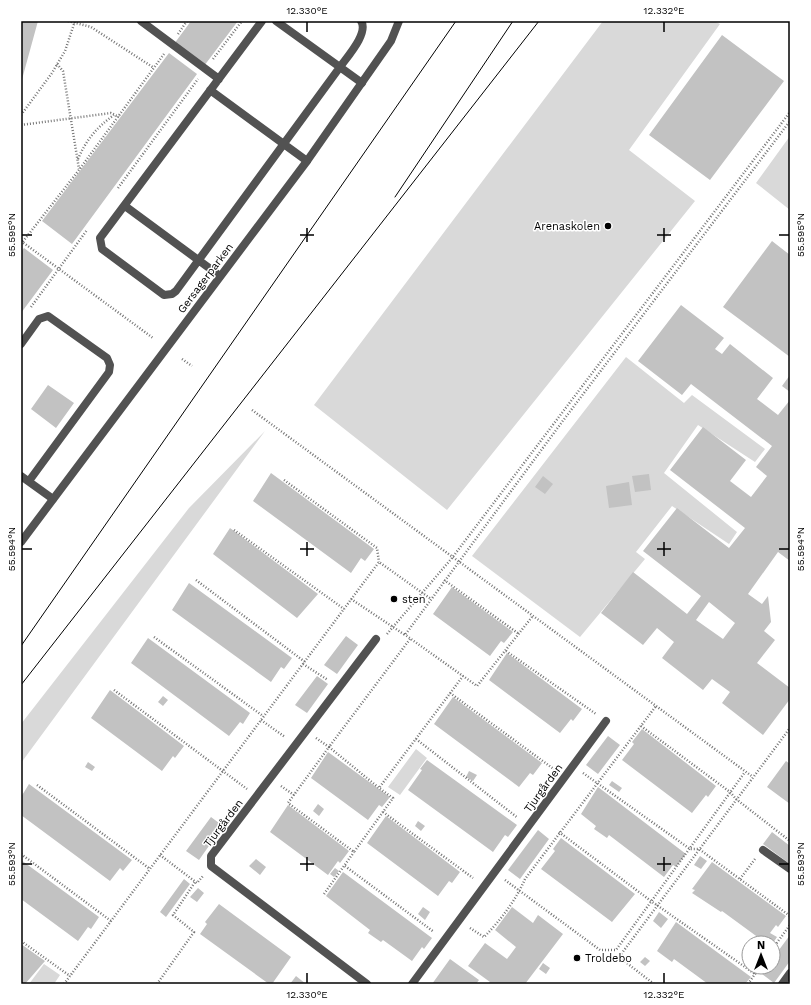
<svg xmlns="http://www.w3.org/2000/svg" width="811" height="1005" viewBox="0 0 811 1005" font-family="'Work Sans',sans-serif">
  <rect width="100%" height="100%" fill="#fff"/>
  <path fill="#d9d9d9" d="M603,21H714L720,24L629,150L695,201L447,510L314,405Z
    M790,136V210L756,183Z
    M626,357L684,403L692,395L765,449L755,462L698,425L664,473L737,532L729,544L672,506L636,552L645,559L580,637L472,556Z
    M265,431L21,763V724L189,508Z
    M416,749L427,758L400,795L388,787Z
    M44,964L60,975L54,984H29Z"/>
  <path fill="#c2c2c2" fill-rule="evenodd" d="M21,21H38L21,83Z
    M191,21H238L204,66L174,44Z
    M722,35L784,81L710,180L649,135Z
    M169,53L197,74L72,244L42,221Z
    M772,241L790,255V357L723,307Z
    M24,248L53,270L21,313V252Z
    M681,305L724,338L715,349L722,354L730,344L773,378L757,399L778,415L790,400V561L778,552L748,594L762,604L768,596L771,622L764,631L775,640L757,663L790,688V699L763,735L722,703L730,692L712,679L703,690L662,658L674,642L657,628L643,645L601,613L633,572L687,614L701,596L643,551L677,508L729,548L745,528L670,470L703,427L746,460L730,481L751,497L767,476L756,467L772,446L691,384L682,395L638,361ZM709,602L735,623L723,639L696,620Z
    M790,375V392L782,386Z
    M48,385L74,403L56,428L31,409Z
    M271,473L374,549L365,561L361,558L351,573L253,501Z
    M649,474L651,490L635,492L632,476Z
    M543,476L553,484L545,494L535,487Z
    M629,482L632,505L609,508L606,486Z
    M230,528L318,594L297,618L213,554Z
    M189,583L292,658L284,669L281,667L271,682L172,610Z
    M452,587L513,632L504,643L501,641L490,656L433,614Z
    M346,636L358,645L337,674L324,665Z
    M148,638L250,713L243,724L240,722L229,736L131,663Z
    M507,653L582,709L573,721L571,719L560,733L489,680Z
    M317,676L328,684L307,713L295,705Z
    M110,690L184,746L175,758L173,756L162,771L91,718Z
    M163,696L168,700L163,706L158,702Z
    M453,697L542,763L533,775L530,773L519,787L434,724Z
    M642,729L716,786L708,797L706,795L692,813L622,760L634,744L632,742Z
    M608,736L620,745L598,774L586,765Z
    M328,752L390,797L382,807L379,805L368,820L311,778Z
    M427,760L517,825L508,837L505,835L493,852L408,790L422,770L420,769Z
    M786,761L790,764V804L767,787Z
    M88,762L95,767L92,771L85,767Z
    M469,771L477,775L473,781L466,777Z
    M612,781L622,788L619,792L609,785Z
    M29,784L132,860L123,871L120,868L110,881L21,815V797Z
    M598,787L686,854L676,867L673,865L664,877L609,835L607,838L594,829L596,826L581,814Z
    M318,804L324,809L319,816L313,811Z
    M288,805L349,851L340,863L338,861L328,875L270,832Z
    M386,816L460,872L452,883L449,881L438,896L367,843Z
    M211,817L223,826L199,860L186,851Z
    M418,821L425,826L421,831L415,826Z
    M538,830L549,839L520,879L508,870Z
    M772,832L790,846V864L763,844Z
    M561,838L635,894L612,922L541,869L555,851L553,849Z
    M700,856L707,861L701,869L694,865Z
    M256,859L266,867L260,875L249,866Z
    M21,860L99,917L91,929L88,927L78,941L21,899Z
    M712,862L786,916L778,927L776,925L770,933L777,937L773,943L765,938L763,941L722,911L721,912L692,893L695,890L692,889Z
    M335,868L339,871L334,877L330,874Z
    M343,872L432,938L424,949L422,947L412,961L383,940L381,942L368,933L370,930L326,896Z
    M184,879L190,884L166,917L160,912Z
    M198,888L204,893L197,902L190,897Z
    M219,904L291,957L272,984H269L200,934L207,924L205,922Z
    M423,907L430,912L425,920L418,914Z
    M512,907L533,923L538,915L563,934L525,984H488L490,982L468,966L485,943L507,959L516,947L495,930Z
    M659,912L668,919L661,928L653,921Z
    M676,922L751,977L745,984H708L674,959L672,962L657,951Z
    M790,935V961L774,983L762,974L766,967H773V958Z
    M21,944L45,961L25,984H21Z
    M645,957L650,961L645,966L640,962Z
    M450,959L479,980L476,984H432Z
    M543,963L550,968L546,974L539,969Z
    M296,976L306,984H290Z"/>
  <g fill="none" stroke-linecap="round" stroke-linejoin="round">
    <path stroke="#747474" stroke-width="2.5" stroke-dasharray="1 2" stroke-linecap="butt" d="M68,21L91,27L154,68
      M178,34L187,21
      M213,59L242,21
      M57,64L63,71L79,169
      M21,115L52,73L65,51L75,21
      M21,125L111,113L119,117
      M78,159C86,140 97,127 114,115
      M118,188L198,79
      M21,241L153,338
      M21,244L79,170L164,54
      M31,307L87,230
      M182,359L192,366
      M252,410L753,777
      M284,480L377,548L379,562
      M234,530L344,609
      M196,580L305,662
      M444,580L519,634
      M351,599L405,635L562,422L790,121
      M387,634L452,558L790,112
      M404,634L477,686L532,617
      M154,637L263,716
      M410,639L329,747L379,788L463,676
      M506,651L596,714
      M303,664L328,680
      M114,690L247,789
      M450,693L555,770
      M261,720L285,737
      M641,726L730,792L736,799L790,841
      M316,738L329,747L288,803L354,852L393,798L379,788
      M416,739L518,818
      M583,773L690,849H699L790,916
      M37,785L150,869
      M281,786L294,795
      M383,812L473,878
      M559,832L651,901L755,974
      M21,854L111,921
      M160,855L197,883L203,876
      M345,866L434,932
      M740,879L755,859
      M505,880L600,950H616L745,772
      M324,894L354,852
      M470,928L484,937C500,921 516,900 525,879L656,706
      M21,941L70,976
      M773,948L790,925
      M64,984L379,562L431,599
      M157,984L194,932L173,915L195,882
      M654,984L619,957L790,728
      M748,984L760,967"/>
    <path stroke="#525252" stroke-width="8" d="M141,21L219,79
      M262,21L100,238L102,249L164,295L172,294L176,291L340,67C347,57 369,33 361,21
      M276,21L362,83
      M210,90L307,161
      M125,206L220,276
      M21,344L39,319L48,316L107,358L110,365L109,372L29,481
      M21,476L53,499"/>
    <path stroke="#525252" stroke-width="8" d="M21,542L307,161L391,41L399,21
      M763,850L790,869
      M367,984L211,866V856L376,639
      M412,984L606,721
      M782,984L790,973"/>
    <path stroke="#000" stroke-width="1" d="M395,197L513,21
      M21,646L456,21
      M21,685L539,21"/>
  </g>
  <path fill="none" stroke="#000" stroke-width="1.5" d="M307,22V32M664,22V32M307,228V242M664,228V242M22,235H32M300,235H314M657,235H671M779,235H789M307,542V556M664,542V556M22,549H32M300,549H314M657,549H671M779,549H789M307,857V871M664,857V871M22,864H32M300,864H314M657,864H671M779,864H789M307,973V983M664,973V983"/>
  <g fill="#000" stroke="#fff" stroke-width="1.5">
    <circle cx="608" cy="226" r="4"/>
    <circle cx="394" cy="599" r="4"/>
    <circle cx="577" cy="958" r="4"/>
  </g>
  <g text-anchor="middle" stroke-width="3" stroke-linejoin="round" paint-order="stroke">
    <g font-size="11" fill="#000" stroke="#fff" text-anchor="start">
      <text x="600" y="230" text-anchor="end">Arenaskolen</text>
      <text x="402" y="603">sten</text>
      <text x="585" y="962">Troldebo</text>
    </g>
    <g font-size="11" fill="#000" stroke="#fff">
      <text transform="translate(205 278) rotate(-53)" y="4">Gersagerparken</text>
      <text transform="translate(543 788) rotate(-54)" y="4">Tjurgården</text>
      <text transform="translate(223 823) rotate(-53)" y="4">Tjurgården</text>
    </g>
  </g>
  <rect width="811" height="1005" fill="none" stroke="#ffffff" stroke-width="44"/>
  <g transform="translate(761 955)"><circle r="19" fill="#ffffff" stroke="#999999"/>
  <path d="M0-3L7 15L0 10L-7 15Z" fill="#000000"/>
  <text y="-6" font-size="11" font-weight="bold" text-anchor="middle" fill="#000000">N</text>
  </g>
  <rect x="22" y="22" width="767" height="961" fill="none" stroke="#000" stroke-width="1.5"/>
  <g font-size="10" text-anchor="middle" fill="#000">
    <text x="307" y="14">12.330°E</text>
    <text x="664" y="14">12.332°E</text>
    <text transform="translate(11 235) rotate(-90)" y="4">55.595°N</text>
    <text transform="translate(800 235) rotate(-90)" y="4">55.595°N</text>
    <text transform="translate(11 549) rotate(-90)" y="4">55.594°N</text>
    <text transform="translate(800 549) rotate(-90)" y="4">55.594°N</text>
    <text transform="translate(11 864) rotate(-90)" y="4">55.593°N</text>
    <text transform="translate(800 864) rotate(-90)" y="4">55.593°N</text>
    <text x="307" y="998">12.330°E</text>
    <text x="664" y="998">12.332°E</text>
  </g>
</svg>
